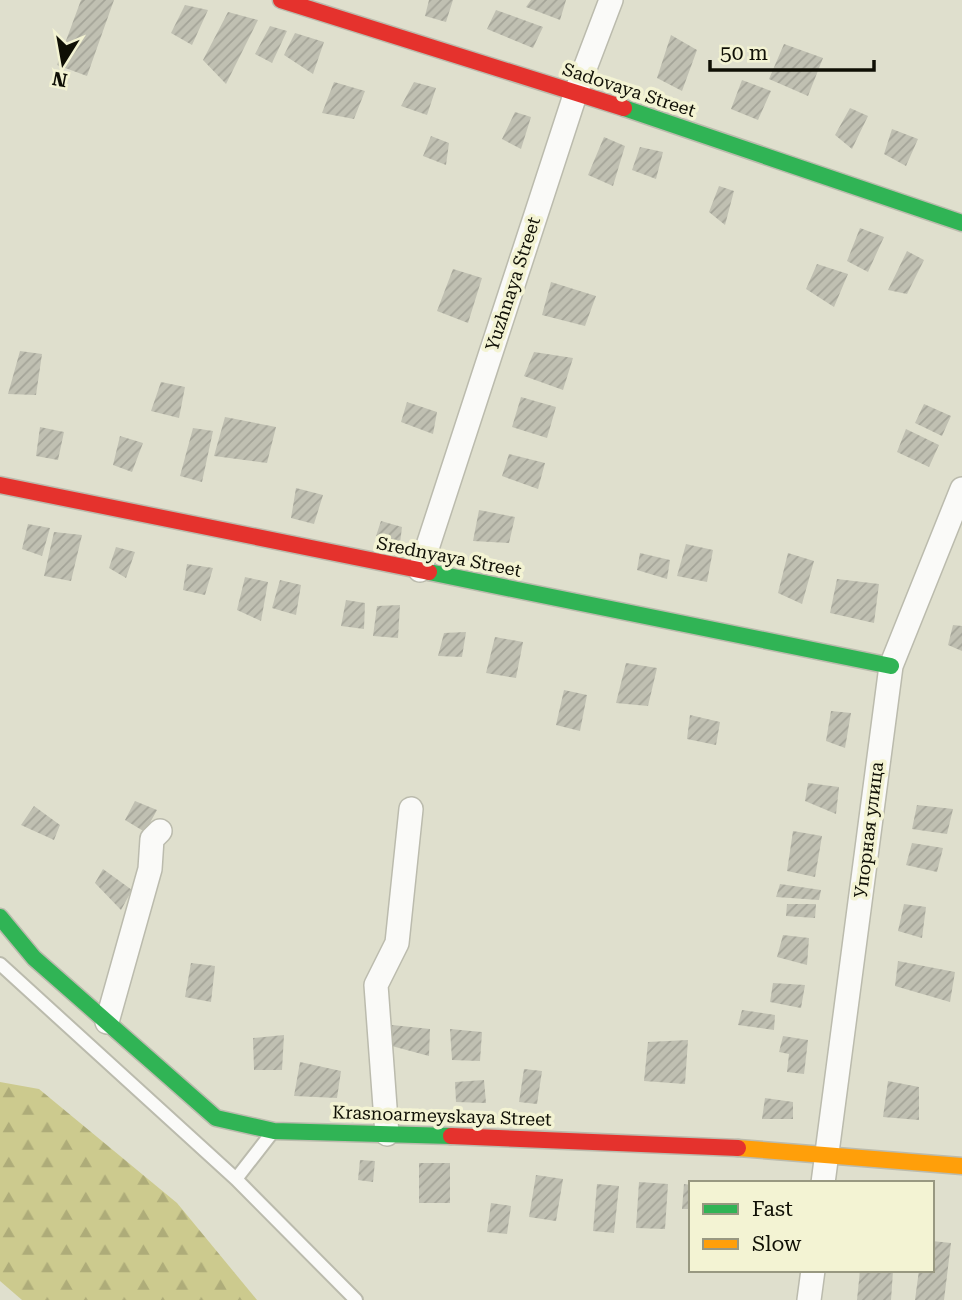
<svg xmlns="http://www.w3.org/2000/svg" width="962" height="1300" viewBox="0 0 962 1300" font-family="'Roboto Serif',serif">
  <defs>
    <pattern id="forest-firs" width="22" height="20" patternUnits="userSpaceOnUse" patternTransform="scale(1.75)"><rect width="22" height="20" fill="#ccca8e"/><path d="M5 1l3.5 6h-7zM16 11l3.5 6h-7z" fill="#aeac79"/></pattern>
    <pattern id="building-hatch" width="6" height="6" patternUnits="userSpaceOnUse" patternTransform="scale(1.75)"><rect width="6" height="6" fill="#c0c0b2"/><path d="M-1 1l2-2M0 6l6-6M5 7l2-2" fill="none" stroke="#a4a498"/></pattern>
  </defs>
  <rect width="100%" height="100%" fill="#dfdfcd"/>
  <path fill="url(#forest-firs)" d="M0,1082L39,1089L177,1203L257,1300H22L0,1281Z"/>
  <path fill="url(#building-hatch)" d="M81,0H114L87,76L57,65Z
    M429,0H453L446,22L425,16Z
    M531,0H566L560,20L526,7Z
    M185,5L208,10L192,45L171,33Z
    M496,10L543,27L533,48L487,29Z
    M228,12L258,20L226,84L203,60Z
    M270,26L287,31L272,63L255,54Z
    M295,33L324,42L313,74L284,55Z
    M671,35L697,50L682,91L657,78Z
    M784,44L823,58L808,96L769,79Z
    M742,80L771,91L758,120L731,109Z
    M334,82L365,91L354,119L322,113Z
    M414,82L436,88L427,115L401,106Z
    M850,108L868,116L852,149L835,135Z
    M515,112L531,117L521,149L502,139Z
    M892,129L918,139L906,166L884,154Z
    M431,136L449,143L446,165L423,156Z
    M604,137L625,146L613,186L588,175Z
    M640,147L663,152L656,179L632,170Z
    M719,186L734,191L725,225L709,212Z
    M860,228L884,237L868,272L847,261Z
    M907,251L924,260L907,294L888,290Z
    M817,264L848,274L834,307L806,289Z
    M453,269L482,278L468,323L437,311Z
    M551,282L596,296L585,326L542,315Z
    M20,351L42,354L36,395L8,394Z
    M534,352L573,358L563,390L524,376Z
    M161,382L185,387L179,418L151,411Z
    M521,397L556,407L547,438L512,427Z
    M407,402L437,412L433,434L401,422Z
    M924,404L951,416L942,436L915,423Z
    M225,417L276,427L267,463L214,456Z
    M40,427L64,432L58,460L36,456Z
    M193,428L213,431L202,482L180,476Z
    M906,429L939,445L929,467L897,452Z
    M120,436L143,443L132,472L113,465Z
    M509,454L545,463L538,489L502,476Z
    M296,488L323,495L314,524L291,518Z
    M479,510L515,517L509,543L473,541Z
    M381,521L402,527L400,543L376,536Z
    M28,524L50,528L42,556L22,549Z
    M54,532L82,535L71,581L44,576Z
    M686,544L713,550L707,582L677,576Z
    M116,547L135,552L126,578L109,568Z
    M640,553L670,560L667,579L637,570Z
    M788,553L814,561L802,604L778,593Z
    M187,564L213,568L205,595L183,590Z
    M245,577L268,582L261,621L237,610Z
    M837,579L879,584L874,623L830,613Z
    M280,580L301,585L296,615L272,608Z
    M346,600L365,603L364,629L341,626Z
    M400,605L398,638L373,636L377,606Z
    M953,625L962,626V651L948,645Z
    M466,632L462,657L438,656L444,633Z
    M495,637L523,642L516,678L486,673Z
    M626,663L657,668L648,706L616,703Z
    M564,690L587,695L580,731L556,725Z
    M831,711L851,713L845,748L826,741Z
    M690,715L720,722L716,745L687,739Z
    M808,783L839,787L836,814L805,801Z
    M135,801L157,810L145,832L125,820Z
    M917,805L953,809L947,834L912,829Z
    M34,806L60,825L54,840L21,825Z
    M793,831L822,836L815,877L787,871Z
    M912,843L943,848L937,872L906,865Z
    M103,869L132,890L121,910L95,883Z
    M780,884L821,890L819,900L776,897Z
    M787,904H816L815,918L786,916Z
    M904,904L926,907L922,938L898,931Z
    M783,935L809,938L807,965L777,957Z
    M898,961L955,972L950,1002L895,986Z
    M191,963L215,966L211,1002L185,997Z
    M773,983L805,985L801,1008L770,1002Z
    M742,1010L775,1015L774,1030L738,1025Z
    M392,1025L430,1029L429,1056L388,1045Z
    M450,1029L482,1032L480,1061L452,1060Z
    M284,1035L282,1070H254L253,1038Z
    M783,1036L808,1040L804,1074L787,1072L789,1054L779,1052Z
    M688,1040L685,1084L644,1081L648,1042Z
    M300,1062L341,1071L337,1098L294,1096Z
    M524,1069L542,1071L537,1104L519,1102Z
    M484,1080L486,1103L456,1102L455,1082Z
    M888,1081L919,1087V1120L883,1117Z
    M765,1098L793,1102V1119H762Z
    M360,1160L375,1161L373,1182L358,1180Z
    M419,1163H450V1203H419Z
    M536,1175L563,1179L556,1221L529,1217Z
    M639,1182L668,1184L665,1229L636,1228Z
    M597,1184L619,1186L614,1233L593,1231Z
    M684,1184L691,1185V1209H682Z
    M491,1203L511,1206L507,1234L487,1232Z
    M932,1241L951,1243L944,1300H915L919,1270H932Z
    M860,1270L893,1271L891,1300H857Z"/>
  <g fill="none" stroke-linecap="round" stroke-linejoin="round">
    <g stroke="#bbbbad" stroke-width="16">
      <path id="lane" d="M0,964L236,1179L356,1300
        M236,1179L271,1134"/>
    </g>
    <g stroke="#bbbbad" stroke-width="26">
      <path id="street" d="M420,570L576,92L611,0
        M107,1022L150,869L152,839L160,831
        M387,1134L376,985L397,943L411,809
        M823,1183L891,666L962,489
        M809,1300L813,1270"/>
    </g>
    <g stroke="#bbbbad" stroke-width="19">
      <path id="fast" d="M624,108L962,223
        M429,572L891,666
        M0,917L34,958L216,1118L274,1131L451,1136"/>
    </g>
    <g stroke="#bbbbad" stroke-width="19">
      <path id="slow" d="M738,1148L962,1166"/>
    </g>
    <g stroke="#bbbbad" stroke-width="19">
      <path id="jam" d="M281,0L624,108
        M0,485L429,572
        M451,1136L738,1148"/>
    </g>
    <use href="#lane" stroke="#fafaf8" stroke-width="12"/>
    <use href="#street" stroke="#fafaf8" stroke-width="23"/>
    <use href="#fast" stroke="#30b455" stroke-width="16"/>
    <use href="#slow" stroke="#ff9f0a" stroke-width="16"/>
    <use href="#jam" stroke="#e5322d" stroke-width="16"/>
  </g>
  <g text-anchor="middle" stroke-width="7" stroke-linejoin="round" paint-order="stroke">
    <g font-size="18" fill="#0f0f05" stroke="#f3f3d3">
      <text transform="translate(629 90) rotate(18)" y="6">Sadovaya Street</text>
      <text transform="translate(513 284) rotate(-72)" y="6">Yuzhnaya Street</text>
      <text transform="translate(449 557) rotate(11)" y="6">Srednyaya Street</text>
      <text transform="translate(869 830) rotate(-83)" y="6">Упорная улица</text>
      <text transform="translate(442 1116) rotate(2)" y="6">Krasnoarmeyskaya Street</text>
    </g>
  </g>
  <rect x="689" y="1181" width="245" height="91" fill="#f3f3d3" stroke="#989881" stroke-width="2"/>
  <rect x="703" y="1204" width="35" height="10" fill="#30b455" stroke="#989881" stroke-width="2"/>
  <text x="752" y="1216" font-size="21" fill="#0f0f05">Fast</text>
  <rect x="703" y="1239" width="35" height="10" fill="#ff9f0a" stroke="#989881" stroke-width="2"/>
  <text x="752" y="1251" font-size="21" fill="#0f0f05">Slow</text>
  <g transform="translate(63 63) rotate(191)" stroke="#f3f3d3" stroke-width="5" paint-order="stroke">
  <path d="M0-5L12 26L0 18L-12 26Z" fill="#0f0f05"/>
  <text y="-10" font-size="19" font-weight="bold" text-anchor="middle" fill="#0f0f05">N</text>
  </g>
  <path d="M710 60v10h164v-10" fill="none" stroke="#0f0f05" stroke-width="3.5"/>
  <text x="720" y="60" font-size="21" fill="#0f0f05" stroke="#f3f3d3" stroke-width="5" paint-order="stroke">50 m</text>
</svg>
